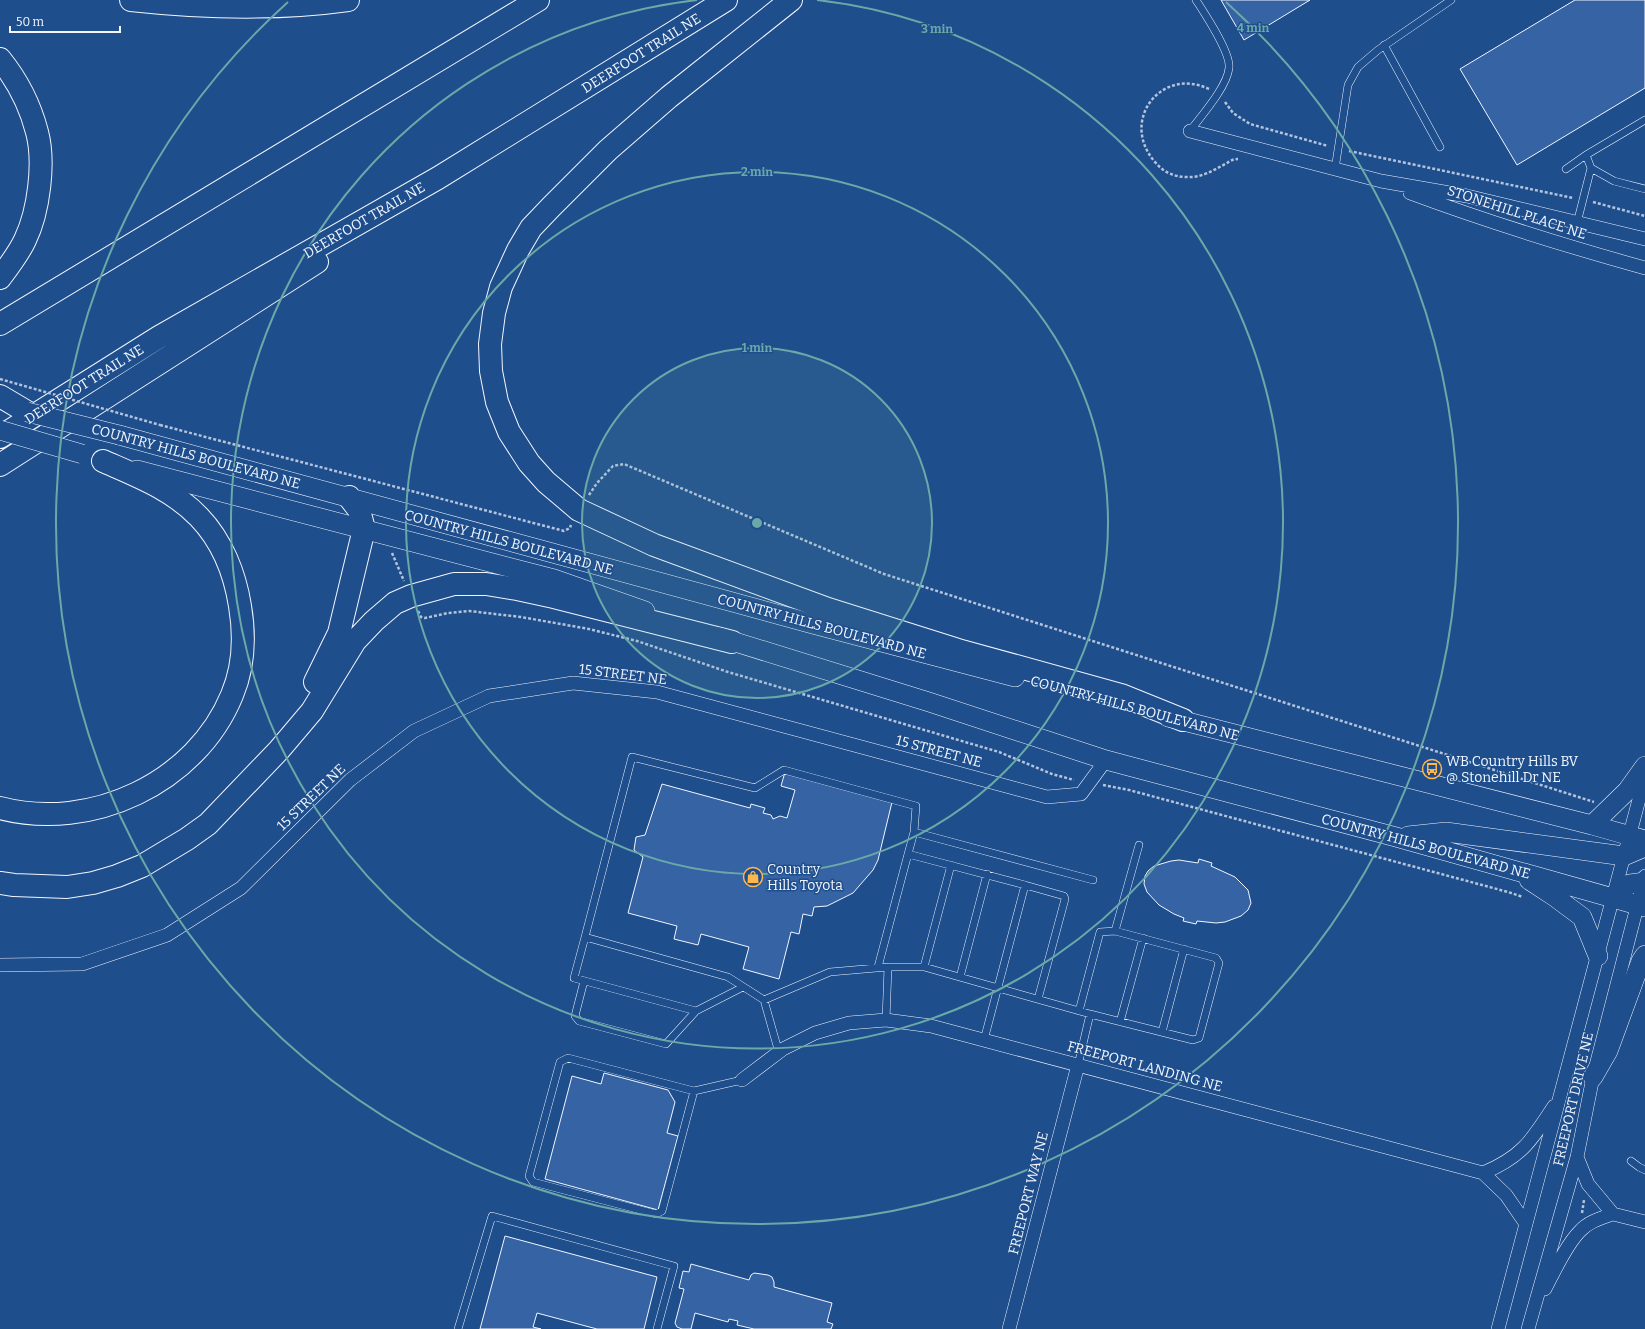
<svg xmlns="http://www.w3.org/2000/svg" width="1645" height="1329" viewBox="0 0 1645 1329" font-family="Bitter,serif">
  <rect width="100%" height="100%" fill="#1f4e8c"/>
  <path fill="#3563a3" stroke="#f2f6ff" d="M1221,0H1310L1244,40Z
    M1575,0H1645V88L1517,165L1460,69Z
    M785,772L892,802L878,860L873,870L853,893L827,906L814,907L812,916L803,914L799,934L791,932L779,979L743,969L749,947L701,934L698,945L674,939L677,926L628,913L643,857L634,850L636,837L645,835L662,784L750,808L751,804L765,808L763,813L771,815L773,819L780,816L787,818L795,790L781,786Z
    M1199,859L1212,863L1211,866L1235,877L1248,890L1251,903L1248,910L1241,916L1225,922L1216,923L1197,921L1196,924L1183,921L1184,918L1174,914L1159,905L1147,892L1144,884L1145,876L1148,871L1154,866L1171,861L1179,860L1198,863Z
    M604,1073L668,1090L675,1102L667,1133L678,1136L658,1210L545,1179L572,1076L601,1084Z
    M505,1236L657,1277L644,1329H597L537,1313L533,1327L541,1329H480Z
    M691,1264L749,1280L751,1275L754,1273L768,1275L772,1277L774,1282V1287L832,1303L827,1322L833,1324L831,1329H754L737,1325L738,1321L729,1319L728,1322L695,1313L691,1329H682L677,1327L675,1323L684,1289L679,1288L683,1271L689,1272Z"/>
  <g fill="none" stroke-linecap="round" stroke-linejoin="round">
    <g stroke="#f2f6ff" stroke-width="8">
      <path id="service" d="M1384,45L1440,147
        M1190,131C1202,115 1227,87 1229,68C1231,53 1205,14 1196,0
        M1591,168L1614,181L1645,189
        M1335,169L1348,85L1358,67L1378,50L1451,0
        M1566,169L1586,155
        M1577,223L1591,168L1586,155L1645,120
        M1025,885L908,854L914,832L1093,880
        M585,937L574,978L696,1011L743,987
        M878,967L908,854
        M924,967L951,865
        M960,977L987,874
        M584,981L575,1016L579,1021L666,1044L696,1011
        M764,1000L728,977L585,937L632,757L755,788L784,770L916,806L914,832
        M1079,1011L1100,932L1115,931
        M886,1020L888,967
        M1120,1022L1143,938
        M1162,1032L1184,949
        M984,1040L1025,885L1064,896L1065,899L1038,999
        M779,1053L764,1000L830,972L888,967H924L1090,1014
        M1078,1065L1090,1014L1193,1040L1199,1038L1219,963L1216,958L1115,931L1139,845
        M694,1091L568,1058L560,1062L529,1176L533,1182L656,1214L662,1211L694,1091L742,1080
        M1631,1161L1639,1167L1645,1170
        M458,1329L492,1216L674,1266L657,1329"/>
    </g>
    <g stroke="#f2f6ff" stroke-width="14">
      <path id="minor" d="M1190,131L1381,181L1467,196L1645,239
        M1410,193C1488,222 1566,246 1645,268
        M0,965L82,964L167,935L241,888L350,780L414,731L489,696L573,683L657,692L1047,797L1081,794L1106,760
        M742,1080L783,1049L815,1033L849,1023L886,1020L931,1026L1483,1173L1506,1195L1526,1224
        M1577,1157L1588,1184L1613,1214L1645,1222
        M1483,1173C1522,1157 1532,1140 1554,1106
        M1545,1289C1554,1272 1566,1245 1580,1231C1589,1221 1602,1218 1613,1214
        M1009,1329L1078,1065
        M1498,1329L1645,777
        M1528,1329L1577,1157L1593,1077L1645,876"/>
    </g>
    <g stroke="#f2f6ff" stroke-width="20">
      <path id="secondary" d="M119,435L813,624L1015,677
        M137,470L554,579L645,611
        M719,637L929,702L1106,760L1396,837L1645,907
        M1168,717L1592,825L1645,840
        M1592,825L1627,791L1645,766
        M1408,836L1446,832L1624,856L1645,847
        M1529,880L1555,897L1582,917L1598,956
        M1612,897L1630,884L1645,882
        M1593,1077L1608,1051L1641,961L1645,955"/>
    </g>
    <g stroke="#f2f6ff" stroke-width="24">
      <path id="motorway" d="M131,0C204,8 276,10 348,0
        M791,0L669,97L608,150L551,207L531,228L518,250L501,287L494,313L490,344L491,371L497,402L509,432L529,463L546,482L579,510L654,545L828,609L958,650L1121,695L1183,720
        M0,59C17,80 30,105 37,132C45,162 39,211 25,240C19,253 9,266 0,278
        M0,324L538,0
        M0,396L27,412
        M0,437L159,337L438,178L726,0
        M0,465L317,262
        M315,682L339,633L364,529L359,510L349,497
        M0,808C91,832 196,783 232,695C244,667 245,636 240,606C235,574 222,541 199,517C172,489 137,476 103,461
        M0,883L14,885L67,887L93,883L117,876L142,866L187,839L208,824L279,750L312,711L355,641L374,621L395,603L411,596L454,584H486L517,589L554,597L732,642"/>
    </g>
    <path stroke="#b3c4dc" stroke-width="2.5" stroke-dasharray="3 2" stroke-linecap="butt" d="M1209,89C1161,66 1119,121 1155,162C1163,172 1174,177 1187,177C1201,178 1214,170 1227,163C1230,161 1233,159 1238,159
      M1225,102L1233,113L1250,124L1328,146
      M1349,151L1573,198
      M1593,202L1645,216
      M160,425L564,531L570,528L571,525
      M589,495L597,483L613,466L624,464L884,574L1594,802
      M392,553L404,581
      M418,611L421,617L425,618L448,613L469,611L521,617L589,629L637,641L728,672L999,752L1052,774L1074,780
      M1103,785L1129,790L1508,892L1523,897
      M1582,1213L1584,1200"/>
    <use href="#service" stroke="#1f4e8c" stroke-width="7"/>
    <use href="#minor" stroke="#1f4e8c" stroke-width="13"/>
    <use href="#secondary" stroke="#1f4e8c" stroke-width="19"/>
    <use href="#motorway" stroke="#1f4e8c" stroke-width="22"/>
    <g stroke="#f2f6ff" stroke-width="20" stroke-linecap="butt">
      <path id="secondary-bridge" d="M27,412L119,435
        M0,430L82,454"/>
    </g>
    <path stroke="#b3c4dc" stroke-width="2.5" stroke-dasharray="3 2" stroke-linecap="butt" d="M0,379L160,425"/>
    <use href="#secondary-bridge" stroke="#1f4e8c" stroke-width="19"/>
  </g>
  <circle cx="757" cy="523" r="175" fill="#6aa9a8" fill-opacity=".12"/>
  <g fill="none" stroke="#6aa9a8" stroke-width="2">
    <circle cx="757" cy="523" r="175"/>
    <circle cx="757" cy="523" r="351"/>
    <path d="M817 0A526 526 0 1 1 697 0"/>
    <path d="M1226 2A701 701 0 1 1 288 2"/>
  </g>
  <defs>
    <g id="bus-ring" transform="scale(1)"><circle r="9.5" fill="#1f4e8c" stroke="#ffb74d" stroke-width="1.5"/><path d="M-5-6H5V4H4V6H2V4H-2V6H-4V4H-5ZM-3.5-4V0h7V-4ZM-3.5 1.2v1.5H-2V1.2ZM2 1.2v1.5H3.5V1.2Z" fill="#ffb74d"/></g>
    <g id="shop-ring" transform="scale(1)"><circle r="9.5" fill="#1f4e8c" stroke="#ffb74d" stroke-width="1.5"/><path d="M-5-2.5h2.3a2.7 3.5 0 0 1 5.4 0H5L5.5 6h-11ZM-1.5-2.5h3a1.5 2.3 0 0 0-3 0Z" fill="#ffb74d"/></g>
  </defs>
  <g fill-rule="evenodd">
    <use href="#bus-ring" x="1432" y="769"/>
    <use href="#shop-ring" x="753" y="877"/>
  </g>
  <g text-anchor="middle" stroke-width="3" stroke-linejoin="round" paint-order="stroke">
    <g font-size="14" fill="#f2f6ff" stroke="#1f4e8c">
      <text transform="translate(641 53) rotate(-32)" y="5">DEERFOOT TRAIL NE</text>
      <text transform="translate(1517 212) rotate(18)" y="5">STONEHILL PLACE NE</text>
      <text transform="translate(364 220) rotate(-30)" y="5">DEERFOOT TRAIL NE</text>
      <text transform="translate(84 384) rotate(-32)" y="5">DEERFOOT TRAIL NE</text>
      <text transform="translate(196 456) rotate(15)" y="5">COUNTRY HILLS BOULEVARD NE</text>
      <text transform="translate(509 542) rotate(15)" y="5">COUNTRY HILLS BOULEVARD NE</text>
      <text transform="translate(822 626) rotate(15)" y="5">COUNTRY HILLS BOULEVARD NE</text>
      <text transform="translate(623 674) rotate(7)" y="5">15 STREET NE</text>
      <text transform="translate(1135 708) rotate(15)" y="5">COUNTRY HILLS BOULEVARD NE</text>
      <text transform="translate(939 751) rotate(15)" y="5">15 STREET NE</text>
      <text transform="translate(311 797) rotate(-44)" y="5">15 STREET NE</text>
      <text transform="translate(1426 846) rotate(15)" y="5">COUNTRY HILLS BOULEVARD NE</text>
      <text transform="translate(1145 1066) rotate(15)" y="5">FREEPORT LANDING NE</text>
      <text transform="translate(1573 1099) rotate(-77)" y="5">FREEPORT DRIVE NE</text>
      <text transform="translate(1028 1193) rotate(-76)" y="5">FREEPORT WAY NE</text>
    </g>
    <g font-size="14" fill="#f2f6ff" stroke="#1f4e8c" text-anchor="start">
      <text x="1446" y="766">WB Country Hills BV<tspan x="1446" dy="16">@ Stonehill Dr NE</tspan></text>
      <text x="767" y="874">Country<tspan x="767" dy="16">Hills Toyota</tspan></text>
    </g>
  </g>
  <circle cx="757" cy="523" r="6" fill="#6aa9a8" stroke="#1f4e8c" stroke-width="2"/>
  <g font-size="12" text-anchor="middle" font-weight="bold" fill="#6aa9a8" stroke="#1f4e8c" stroke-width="3" stroke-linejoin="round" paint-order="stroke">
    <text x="1253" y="32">4 min</text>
    <text x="937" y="33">3 min</text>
    <text x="757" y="176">2 min</text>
    <text x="757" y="352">1 min</text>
  </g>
  <path d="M10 26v6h110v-6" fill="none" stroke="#f2f6ff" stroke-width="2"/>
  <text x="16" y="26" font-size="12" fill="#f2f6ff" stroke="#1f4e8c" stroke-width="3" paint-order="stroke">50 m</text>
</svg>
